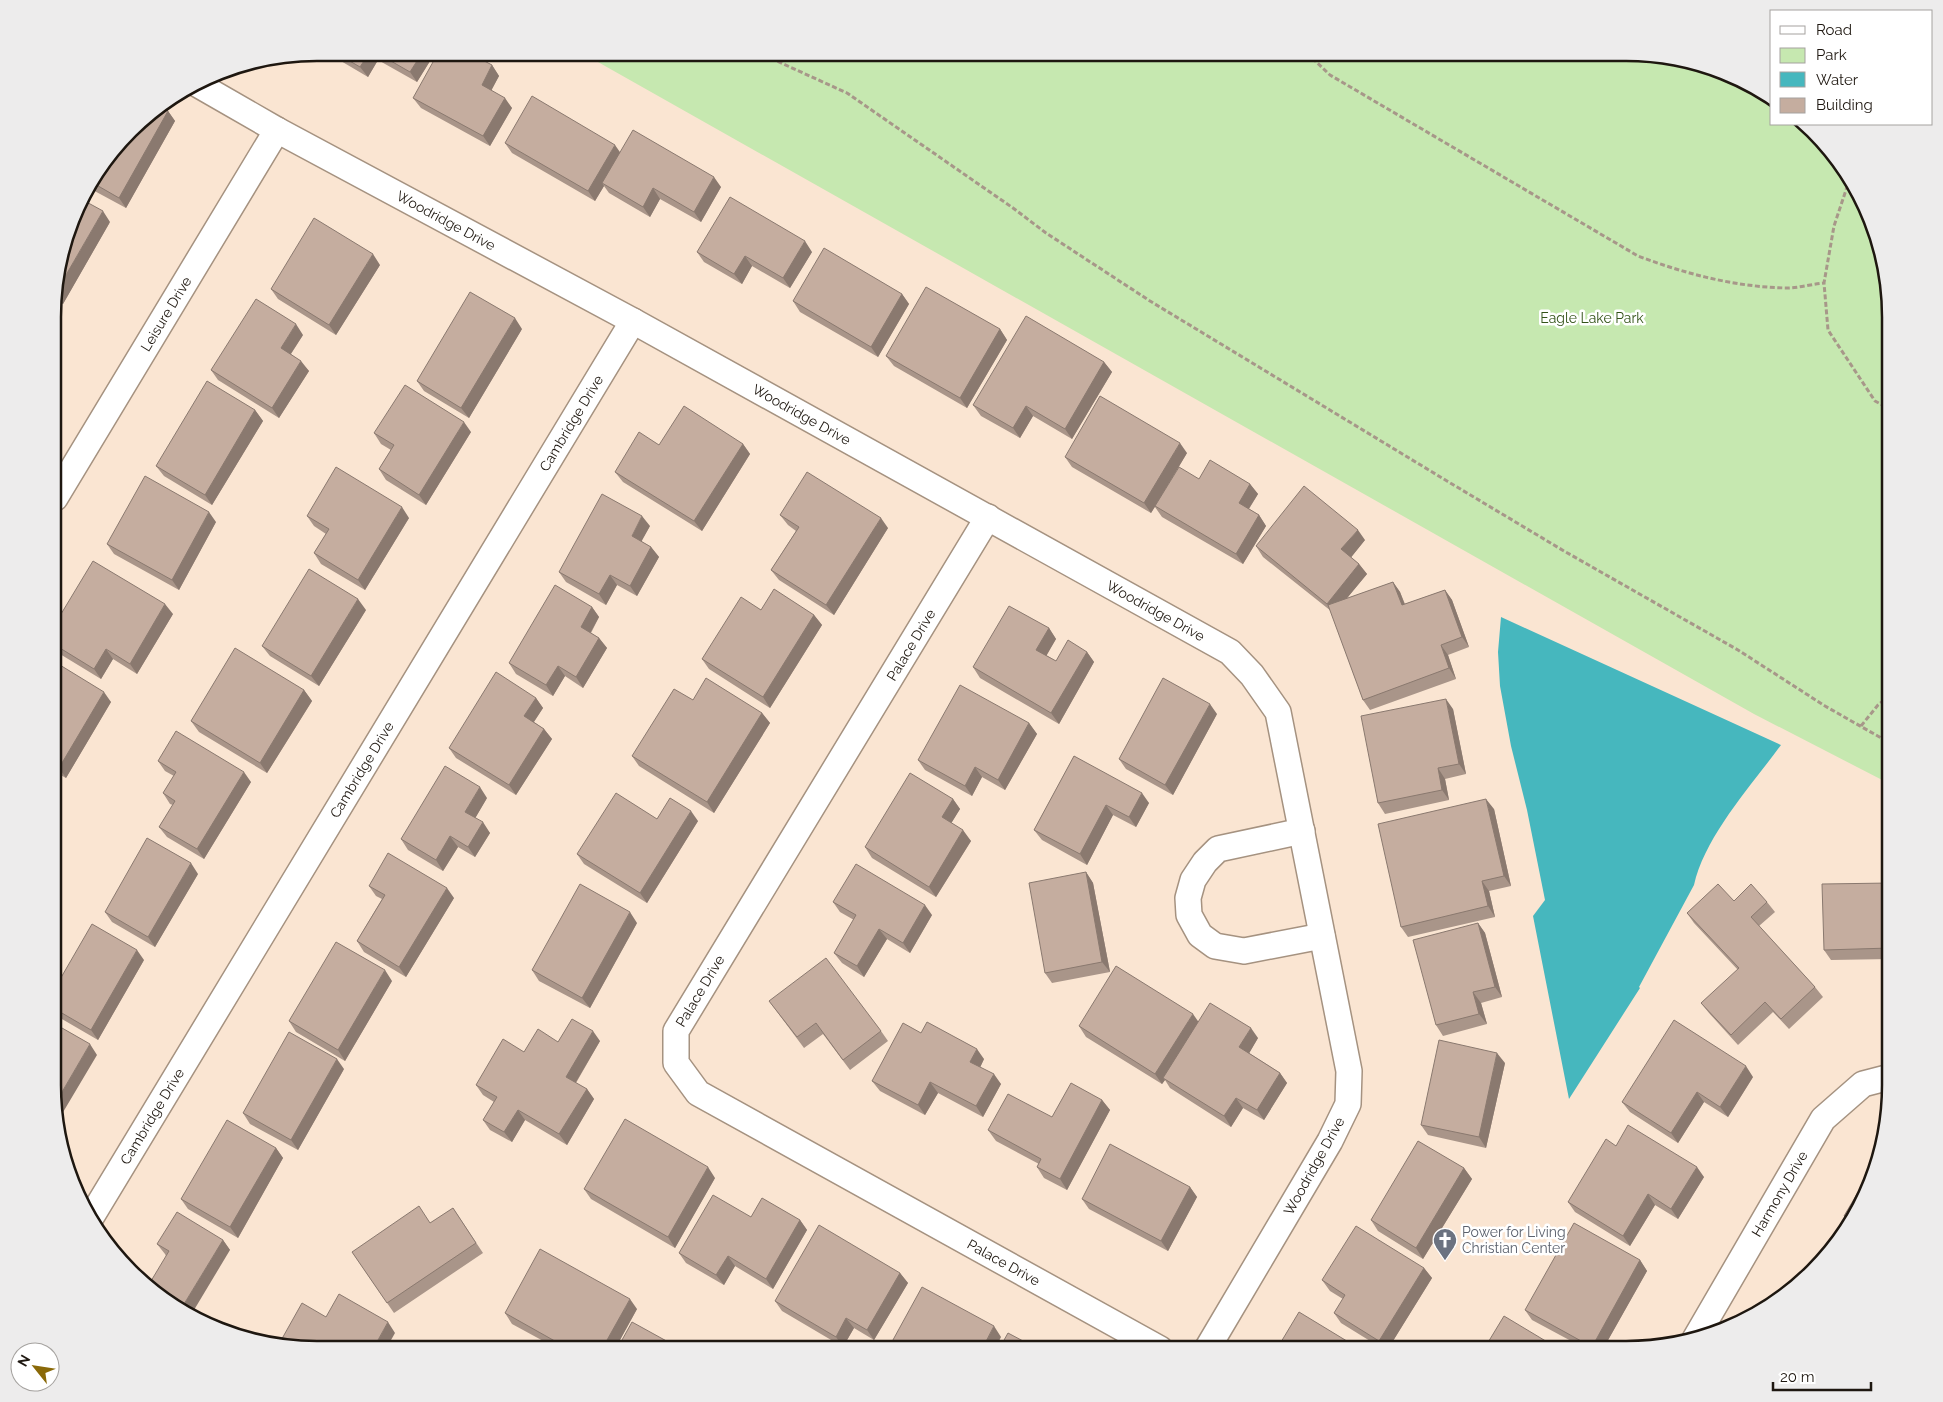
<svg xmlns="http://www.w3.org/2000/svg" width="1943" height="1402" viewBox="0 0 1943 1402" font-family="Raleway,sans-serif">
  <rect width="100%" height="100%" fill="#fae5d2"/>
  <path fill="#c6e8b0" d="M582,53H1643L1727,73L1772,98V124H1804L1836,156L1863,200L1890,300V784L1754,714Z"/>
  <path fill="#46b7be" d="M1501,617L1781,745C1751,786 1705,836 1694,885L1639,987L1640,988L1569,1099L1533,916L1545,900L1527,810L1511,746L1500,686L1498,652Z"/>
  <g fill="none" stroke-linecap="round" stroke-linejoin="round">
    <g stroke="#a59280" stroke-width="28">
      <g id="minor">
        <path id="s1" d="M197,84L277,130L633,321L1230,652L1252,675L1278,712L1349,1071L1348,1104L1330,1141L1207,1349"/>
        <path id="s2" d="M55,498L277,130"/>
        <path id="s3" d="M988,517L676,1031V1063L698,1093L1160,1349"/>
        <path d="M1302,831L1218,849L1205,862L1193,880L1188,898L1189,915L1200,935L1215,946L1244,951L1322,936"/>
        <path id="s4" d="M90,1219L633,321"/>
        <path id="s5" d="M1695,1339L1823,1119L1863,1084L1890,1077"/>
      </g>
    </g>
    <path stroke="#a79789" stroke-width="3" stroke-dasharray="5 2.5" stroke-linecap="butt" d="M765,53L779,62L847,93L1013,208L1046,233L1150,301L1447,481L1564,551L1738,650L1825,706L1890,743
      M1307,53L1330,75L1638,256C1686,274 1735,287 1787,288C1799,288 1812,284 1824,283
      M1850,178L1834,226L1824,283L1828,330L1875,401L1890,409
      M1861,726L1878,705L1890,695"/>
    <use href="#minor" stroke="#fff" stroke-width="25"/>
  </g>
  <path fill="#a99589" d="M328,52L435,53L417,82L378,60L368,77L329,54Z
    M492,65L499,76L491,90L512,108L490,146L421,108L413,98Z
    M168,111L175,121L126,208L89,188L142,118Z
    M505,143L620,152L721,187L701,222L660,199L650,217L609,193L604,186L595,201L512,153Z
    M110,222L63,304L55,300V283Z
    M697,252H812L790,288L752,266L742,284L704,262Z
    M380,265L336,335L278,299L271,289Z
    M902,294L909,304L878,357L800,312L793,301Z
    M522,329L469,418L424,391L417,381Z
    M1000,329L1007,340L967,408L894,366L886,356Z
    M303,335L291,354L309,371L279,418L218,380L211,370Z
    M1104,362L1112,372L1072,439L1033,416L1020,438L981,416L973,405Z
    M255,410L263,421L212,505L164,476L156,466Z
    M471,432L426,505L386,480L379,469L391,450L381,444L374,433Z
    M743,444L750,454L702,531L623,482L615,472L659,445Z
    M1187,453L1162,495L1199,479L1250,484L1258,494L1249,509L1259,515L1266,526L1243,564L1162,517L1155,507L1151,513L1072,467L1065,457Z
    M780,515L888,528L834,615L779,580L771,570L796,531L788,525Z
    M307,516L409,518L365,590L321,564L314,553L326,534L314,526Z
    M216,522L179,590L114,554L107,544Z
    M650,526L641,541L651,547L659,557L637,596L617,585L606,605L566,582L559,572Z
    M1365,540L1351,557L1359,564L1367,574L1346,599L1393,582L1400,592L1405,604L1445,590L1452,600L1469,647L1448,655L1456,679L1370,710L1363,700L1331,611L1263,557L1256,546Z
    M592,607L599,617L591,633L599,638L607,648L583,688L565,676L553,696L516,674L509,663Z
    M366,610L319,686L270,656L262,646Z
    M761,610L814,615L822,625L770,708L709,669L702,659Z
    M173,614L137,674L113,659L101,679L55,651V624Z
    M1049,628L1056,639L1046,655L1056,661L1087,652L1094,662L1059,724L980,678L973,667Z
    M55,662L111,702L66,778L55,772Z
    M304,690L312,701L267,773L199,732L191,721Z
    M536,698L543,708L534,722L544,729L552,739L516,795L456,758L449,748Z
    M693,700L762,713L770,723L714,813L639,766L632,756Z
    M1453,709L1466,774L1445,779L1449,800L1385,814L1378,803Z
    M1217,714L1173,795L1126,769L1119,759Z
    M1029,723L1037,734L1005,790L982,777L972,796L925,770L918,760Z
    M1074,756L1149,803L1136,827L1113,815L1087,865L1042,840L1034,830Z
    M158,761L251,782L204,859L167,837L159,827L173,805L170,804L163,793L174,776L165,771Z
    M487,798L475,818L490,833L475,857L458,847L443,871L408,850L401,839Z
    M953,799L960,809L951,823L971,841L936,897L872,858L865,847Z
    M1494,809L1511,886L1489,891L1495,917L1408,937L1401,927Z
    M657,819L698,821L647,903L584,864L577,854Z
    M1086,872L1093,883L1110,972L1052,983L1045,973Z
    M198,874L155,947L112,922L105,912Z
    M1890,883V959L1831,960L1824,950Z
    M369,886L454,898L406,977L364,952L357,941L382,899L376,896Z
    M1734,901L1767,902L1775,912L1759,926L1815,987L1823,997L1789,1029L1773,1012L1738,1045L1709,1013L1701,1003L1738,970L1694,923L1687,913Z
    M833,902L932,915L910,953L887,939L864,977L842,963L834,953L854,920L840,912Z
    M637,923L590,1008L539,981L532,970Z
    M1478,923L1485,933L1502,997L1481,1003L1487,1024L1443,1036L1436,1025Z
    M144,960L98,1040L55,1015V988Z
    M392,981L345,1061L296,1032L289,1021Z
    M769,1001L881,1031L888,1041L850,1070L823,1034L804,1048Z
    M1198,1022L1258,1038L1249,1053L1280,1073L1287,1083L1264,1120L1243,1108L1231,1127L1170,1088L1165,1080L1162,1084L1086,1037L1079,1026Z
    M921,1033L984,1059L980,1067L1001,1084L983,1117L938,1093L925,1115L880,1091L872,1081Z
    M600,1041L576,1083L587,1089L594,1099L567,1145L525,1120L512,1142L490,1130L483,1120L494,1102L483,1095L476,1085L524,1052L558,1042Z
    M1505,1063L1486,1148L1428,1135L1421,1125Z
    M344,1069L298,1150L250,1124L243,1113Z
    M1753,1077L1728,1117L1704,1102L1678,1143L1630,1112L1622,1102Z
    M1102,1100L1110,1110L1067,1190L1044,1178L1037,1167L1039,1164L996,1141L988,1130L1052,1117Z
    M1616,1146L1704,1177L1678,1219L1655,1205L1630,1246L1575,1212L1568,1202Z
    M276,1148L283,1158L238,1238L188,1209L181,1199Z
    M1464,1168L1472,1179L1423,1259L1378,1231L1371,1220Z
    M715,1178L675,1248L591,1199L584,1189Z
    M1870,1186L1849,1223L1844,1216Z
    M1190,1187L1197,1197L1168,1251L1089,1209L1082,1199Z
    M453,1208L483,1253L394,1313L352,1252L431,1223Z
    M751,1217L800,1220L807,1230L773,1289L735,1266L724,1285L686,1263L679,1253Z
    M223,1240L230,1250L166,1256L165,1254L157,1244Z
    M1640,1260L1647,1271L1603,1349H1586L1532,1320L1525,1310Z
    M1424,1268L1432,1278L1388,1349H1383L1341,1323L1334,1313L1343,1299L1330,1291L1322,1280Z
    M900,1273L908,1283L874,1340L854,1328L843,1347L782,1311L775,1301Z
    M637,1309L615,1349H558L512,1324L505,1313Z
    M1281,1342L1360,1349H1286Z"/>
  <path fill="#8a796f" d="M369,53H373L378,60L368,77L360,67Z
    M422,53H435L417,82L410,72Z
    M492,65L499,76L489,95L482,85Z
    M505,98L512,108L490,146L483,136Z
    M168,111L175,121L126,208L119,198Z
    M615,145L622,155L602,183L604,186L595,201L588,191Z
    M714,177L721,187L701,222L694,212Z
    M653,188L660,199L650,217L643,207Z
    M103,211L110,222L63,304L55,294Z
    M805,241L812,252L790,288L783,278Z
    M373,254L380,265L336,335L329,325Z
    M745,256L752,266L742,284L734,274Z
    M902,294L909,304L878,357L871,347Z
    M515,318L522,329L469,418L461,408Z
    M296,324L303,335L288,358L281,348Z
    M1000,329L1007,340L967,408L960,398Z
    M301,361L309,371L279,418L272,408Z
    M1104,362L1112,372L1072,439L1065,429Z
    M1026,406L1033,416L1020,438L1013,428Z
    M255,410L263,421L212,505L205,495Z
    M464,422L471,432L426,505L419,495Z
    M1180,443L1187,453L1151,513L1144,503Z
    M743,444L750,454L702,531L694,521Z
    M1250,484L1258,494L1246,513L1239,503Z
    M402,507L409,518L365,590L358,580Z
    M209,512L216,522L179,590L172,580Z
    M1259,515L1266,526L1243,564L1236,554Z
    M642,516L650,526L639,546L632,536Z
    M881,518L888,528L834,615L826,605Z
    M1358,530L1365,540L1349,560L1341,549Z
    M651,547L659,557L637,596L630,586Z
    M1359,564L1367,574L1334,614L1327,604Z
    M610,575L617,585L606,605L599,594Z
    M1393,582L1400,592L1409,616L1402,605Z
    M1445,590L1452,600L1469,647L1462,637Z
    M358,599L366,610L319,686L311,676Z
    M165,604L173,614L137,674L130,664Z
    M592,607L599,617L588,637L581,627Z
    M814,615L822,625L770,708L763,697Z
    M1049,628L1056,639L1044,660L1036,650Z
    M599,638L607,648L583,688L576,677Z
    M1441,645L1448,655L1456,679L1449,668Z
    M106,649L113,659L101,679L94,669Z
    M1087,652L1094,662L1059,724L1051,713Z
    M558,666L565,676L553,696L546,685Z
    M304,690L312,701L267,773L260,763Z
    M104,692L111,702L66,778L59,768Z
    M536,698L543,708L531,726L524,716Z
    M1446,699L1453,709L1466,774L1459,764Z
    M1210,704L1217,714L1173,795L1165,785Z
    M762,713L770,723L714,813L707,802Z
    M1029,723L1037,734L1005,790L998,780Z
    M544,729L552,739L516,795L509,785Z
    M975,767L982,777L972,796L965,786Z
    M1438,768L1445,779L1449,800L1442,790Z
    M244,772L251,782L204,859L197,849Z
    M480,787L487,798L473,822L465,812Z
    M1142,793L1149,803L1136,827L1129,817Z
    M953,799L960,809L949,827L942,817Z
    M1486,799L1494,809L1511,886L1504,876Z
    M1106,805L1113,815L1087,865L1080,854Z
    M691,811L698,821L647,903L640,893Z
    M483,822L490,833L475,857L468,847Z
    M963,830L971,841L936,897L929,887Z
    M450,836L458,847L443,871L436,860Z
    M191,863L198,874L155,947L148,937Z
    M1086,872L1093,883L1110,972L1102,962Z
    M1482,881L1489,891L1495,917L1488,906Z
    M447,888L454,898L406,977L399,967Z
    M925,905L932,915L910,953L903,943Z
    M630,912L637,923L590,1008L582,998Z
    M1478,923L1485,933L1502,997L1495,987Z
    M879,929L887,939L864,977L857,966Z
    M137,950L144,960L98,1040L91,1030Z
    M385,970L392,981L345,1061L338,1050Z
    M1473,992L1481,1003L1487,1024L1479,1014Z
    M1193,1014L1200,1024L1163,1078L1165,1080L1162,1084L1155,1074Z
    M1251,1028L1258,1038L1247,1057L1239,1047Z
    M593,1031L600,1041L573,1087L566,1077Z
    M90,1044L97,1055L56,1124L55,1119V1104Z
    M977,1049L984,1059L978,1072L970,1062Z
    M1497,1053L1505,1063L1486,1148L1479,1137Z
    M337,1059L344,1069L298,1150L291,1140Z
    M1746,1066L1753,1077L1728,1117L1720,1107Z
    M1280,1073L1287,1083L1264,1120L1257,1110Z
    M994,1074L1001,1084L983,1117L976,1106Z
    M930,1082L938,1093L925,1115L918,1105Z
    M587,1089L594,1099L567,1145L559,1134Z
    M1697,1092L1704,1102L1678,1143L1671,1133Z
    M1236,1098L1243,1108L1231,1127L1224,1116Z
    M1102,1100L1110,1110L1067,1190L1060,1179Z
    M518,1110L525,1120L512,1142L504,1132Z
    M276,1148L283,1158L238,1238L230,1227Z
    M708,1167L715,1178L675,1248L668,1237Z
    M1697,1167L1704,1177L1678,1219L1671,1209Z
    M1464,1168L1472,1179L1423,1259L1416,1248Z
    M1190,1187L1197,1197L1168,1251L1161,1241Z
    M1648,1194L1655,1205L1630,1246L1623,1236Z
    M800,1220L807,1230L773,1289L766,1279Z
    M223,1240L230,1250L191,1315L181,1309Z
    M728,1256L735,1266L724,1285L716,1275Z
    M1640,1260L1647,1271L1603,1349H1594L1592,1347Z
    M1424,1268L1432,1278L1388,1349H1385L1379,1341Z
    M900,1273L908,1283L874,1340L867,1330Z
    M630,1299L637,1309L615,1349H602Z
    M846,1318L854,1328L843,1347L836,1337Z
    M388,1322L395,1333L386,1349H373Z
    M994,1326L1001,1337L995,1349H982Z"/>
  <path fill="#c5ad9f" stroke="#8a796f" d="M336,53H369L360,67Z
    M377,53H422L410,72Z
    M438,53H469L492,65L482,85L505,98L483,136L413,98Z
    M532,96L615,145L588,191L505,143Z
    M161,107L168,111L119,198L93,183L142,118Z
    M633,130L714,177L694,212L653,188L643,207L602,183Z
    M730,197L805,241L783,278L745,256L734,274L697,252Z
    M81,199L103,211L55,294V283Z
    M314,218L373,254L329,325L271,289Z
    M824,248L902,294L871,347L793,301Z
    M926,287L1000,329L960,398L886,356Z
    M470,292L515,318L461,408L417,381Z
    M256,299L296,324L281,348L301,361L272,408L211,370Z
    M1026,316L1104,362L1065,429L1026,406L1013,428L973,405Z
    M207,381L255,410L205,495L156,466Z
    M405,385L464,422L419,495L379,469L394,445L374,433Z
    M1100,396L1180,443L1144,503L1065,457Z
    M684,406L743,444L694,521L615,472L639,432L659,445Z
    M1210,460L1250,484L1239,503L1259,515L1236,554L1155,506L1179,467L1199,479Z
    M336,467L402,507L358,580L314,553L329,529L307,516Z
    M807,472L881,518L826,605L771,570L799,527L780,515Z
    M145,476L209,512L172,580L107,544Z
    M1304,486L1358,530L1341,549L1359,564L1327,604L1256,546Z
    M602,494L642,516L632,536L651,547L630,586L610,575L599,594L559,572Z
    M93,561L165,604L130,664L106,649L94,669L55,645V624Z
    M309,569L358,599L311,676L262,646Z
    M1393,582L1402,605L1445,590L1462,637L1441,645L1449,668L1363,700L1328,605Z
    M555,585L592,607L581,627L599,638L576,677L558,666L546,685L509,663Z
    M774,589L814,615L763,697L702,659L741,597L761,610Z
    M1009,606L1049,628L1036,650L1056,661L1068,640L1087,652L1051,713L973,667Z
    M235,648L304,690L260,763L191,721Z
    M55,662L104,692L59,768L55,766Z
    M496,672L536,698L524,716L544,729L509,785L449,748Z
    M706,678L762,713L707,802L632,756L674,689L693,700Z
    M1163,678L1210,704L1165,785L1119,759Z
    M960,685L1029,723L998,780L975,767L965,786L918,760Z
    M1446,699L1459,764L1438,768L1442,790L1378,803L1361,716Z
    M176,731L244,772L197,849L159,827L175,801L163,793L176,772L158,761Z
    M1074,756L1142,793L1129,817L1106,805L1080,854L1034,830Z
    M445,766L480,787L465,812L483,822L468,847L450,836L436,860L401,839Z
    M910,773L953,799L942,817L963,830L929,887L865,847Z
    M616,793L657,819L670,798L691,811L640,893L577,854Z
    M1486,799L1504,876L1482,881L1488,906L1401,927L1378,824Z
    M147,838L191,863L148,937L105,912Z
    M388,853L447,888L399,967L357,941L385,895L369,886Z
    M856,864L925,905L903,943L879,929L857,966L834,953L856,915L833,902Z
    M1086,872L1102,962L1045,973L1029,883Z
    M1890,883V948L1824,950L1822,884Z
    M580,884L630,912L582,998L532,970Z
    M1718,884L1734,901L1751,884L1767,902L1751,917L1815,987L1781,1019L1765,1002L1731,1035L1701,1003L1739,968L1687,913Z
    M1478,923L1495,987L1473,992L1479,1014L1436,1025L1413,940Z
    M92,924L137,950L91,1030L55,1009V988Z
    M336,942L385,970L338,1050L289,1021Z
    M826,958L881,1031L843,1060L816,1023L797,1037L769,1001Z
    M1116,966L1193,1014L1155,1074L1079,1026Z
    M1210,1003L1251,1028L1239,1047L1280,1073L1257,1110L1236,1098L1224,1116L1163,1078Z
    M572,1019L593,1031L566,1077L587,1089L559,1134L518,1110L504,1132L483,1120L497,1097L476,1085L503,1039L524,1052L538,1029L558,1042Z
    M1674,1020L1746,1066L1720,1107L1697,1092L1671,1133L1622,1102Z
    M927,1022L977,1049L970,1062L994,1074L976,1106L930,1082L918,1105L872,1081L903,1023L921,1033Z
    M55,1024L90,1044L55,1104Z
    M289,1032L337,1059L291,1140L243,1113Z
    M1439,1040L1497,1053L1479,1137L1421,1125Z
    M1071,1083L1102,1100L1060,1179L1037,1167L1041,1159L988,1130L1008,1094L1052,1117Z
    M625,1119L708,1167L668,1237L584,1189Z
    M227,1120L276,1148L230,1227L181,1199Z
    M1628,1125L1697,1167L1671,1209L1648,1194L1623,1236L1568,1202L1606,1139L1616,1146Z
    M1418,1141L1464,1168L1416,1248L1371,1220Z
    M1110,1144L1190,1187L1161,1241L1082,1199Z
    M1876,1162L1870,1186L1851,1220L1844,1216Z
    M713,1195L751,1217L762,1198L800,1220L766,1279L728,1256L716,1275L679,1253Z
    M419,1206L430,1223L453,1208L476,1243L387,1303L352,1252Z
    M177,1212L223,1240L181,1309L156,1295L148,1286L169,1251L157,1244Z
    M1574,1223L1640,1260L1592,1347L1525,1310Z
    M819,1225L900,1273L867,1330L846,1318L836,1337L775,1301Z
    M1356,1226L1424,1268L1379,1341L1334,1313L1345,1295L1322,1280Z
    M1830,1241L1836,1245V1246L1815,1266Z
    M540,1249L630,1299L602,1349H569L505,1313Z
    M922,1287L994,1326L982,1349H888Z
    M339,1294L388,1322L373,1349H300L279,1344L302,1303L326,1317Z
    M1299,1312L1360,1349H1293L1281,1342Z
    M1504,1316L1559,1349H1484Z
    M632,1322L681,1349H617Z
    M1008,1333L1038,1349H999Z"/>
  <defs>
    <g id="church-pin" transform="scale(1.25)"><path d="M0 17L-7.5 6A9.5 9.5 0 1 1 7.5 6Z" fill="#6b7280" stroke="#fff"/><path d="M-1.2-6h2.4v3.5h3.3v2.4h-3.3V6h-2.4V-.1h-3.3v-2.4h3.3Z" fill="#fff"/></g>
  </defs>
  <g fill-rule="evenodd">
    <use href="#church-pin" x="1445" y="1240"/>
  </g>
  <g text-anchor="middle" stroke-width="5" stroke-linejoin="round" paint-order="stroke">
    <g font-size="14" fill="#1e1710" stroke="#fff">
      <text dy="5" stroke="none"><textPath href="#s1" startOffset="284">Woodridge Drive</textPath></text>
      <text dy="5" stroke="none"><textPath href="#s2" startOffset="215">Leisure Drive</textPath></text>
      <text dy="5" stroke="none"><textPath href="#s1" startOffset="689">Woodridge Drive</textPath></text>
      <text dy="5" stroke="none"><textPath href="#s4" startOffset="930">Cambridge Drive</textPath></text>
      <text dy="5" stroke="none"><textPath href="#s1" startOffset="1094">Woodridge Drive</textPath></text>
      <text transform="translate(911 645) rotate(-59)" y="5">Palace Drive</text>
      <text dy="5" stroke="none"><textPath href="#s4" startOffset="525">Cambridge Drive</textPath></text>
      <text transform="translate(700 991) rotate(-59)" y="5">Palace Drive</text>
      <text dy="5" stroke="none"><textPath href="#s4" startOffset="120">Cambridge Drive</textPath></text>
      <text transform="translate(1314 1166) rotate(-61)" y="5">Woodridge Drive</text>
      <text dy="5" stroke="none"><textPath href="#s5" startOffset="168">Harmony Drive</textPath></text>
      <text dy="5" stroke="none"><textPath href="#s3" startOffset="1020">Palace Drive</textPath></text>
    </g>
    <g font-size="14" fill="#335319" stroke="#fff">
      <text x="1592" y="323">Eagle Lake Park</text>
    </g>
    <g font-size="14" fill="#5b616d" stroke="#fff" text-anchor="start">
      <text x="1462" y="1237">Power for Living<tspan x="1462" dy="16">Christian Center</tspan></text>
    </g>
  </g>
  <path d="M0 0H1943V1402H0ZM317 61H1626A256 256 0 0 1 1882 317V1085A256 256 0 0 1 1626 1341H317A256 256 0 0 1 61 1085V317A256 256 0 0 1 317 61Z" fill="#edecec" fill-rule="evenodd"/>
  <path fill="none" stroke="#1e1710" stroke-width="2.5" d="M317 61H1626A256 256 0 0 1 1882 317V1085A256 256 0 0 1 1626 1341H317A256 256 0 0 1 61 1085V317A256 256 0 0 1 317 61Z"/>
  <rect x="1770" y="10" width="162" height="115" fill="#ffffff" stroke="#a5a29f"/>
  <rect x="1780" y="26" width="25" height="8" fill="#ffffff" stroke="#a5a29f"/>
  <text x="1816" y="35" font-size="15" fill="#1e1710">Road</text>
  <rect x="1780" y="48" width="25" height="15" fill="#c6e8b0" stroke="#a5a29f"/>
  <text x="1816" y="60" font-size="15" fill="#1e1710">Park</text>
  <rect x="1780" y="72" width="25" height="15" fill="#46b7be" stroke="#a5a29f"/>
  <text x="1816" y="85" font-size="15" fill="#1e1710">Water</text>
  <rect x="1780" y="98" width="25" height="15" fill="#c5ad9f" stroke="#a5a29f"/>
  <text x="1816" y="110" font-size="15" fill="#1e1710">Building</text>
  <g transform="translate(35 1367) rotate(300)"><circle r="24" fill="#ffffff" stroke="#a5a29f"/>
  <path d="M0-4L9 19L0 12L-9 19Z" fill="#8a6908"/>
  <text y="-8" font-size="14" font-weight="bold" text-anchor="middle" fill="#1e1710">N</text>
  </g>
  <path d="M1773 1382v8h98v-8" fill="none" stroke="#1e1710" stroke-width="2.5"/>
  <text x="1780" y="1382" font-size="15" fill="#1e1710" stroke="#ffffff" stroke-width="4" paint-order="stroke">20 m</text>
</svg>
